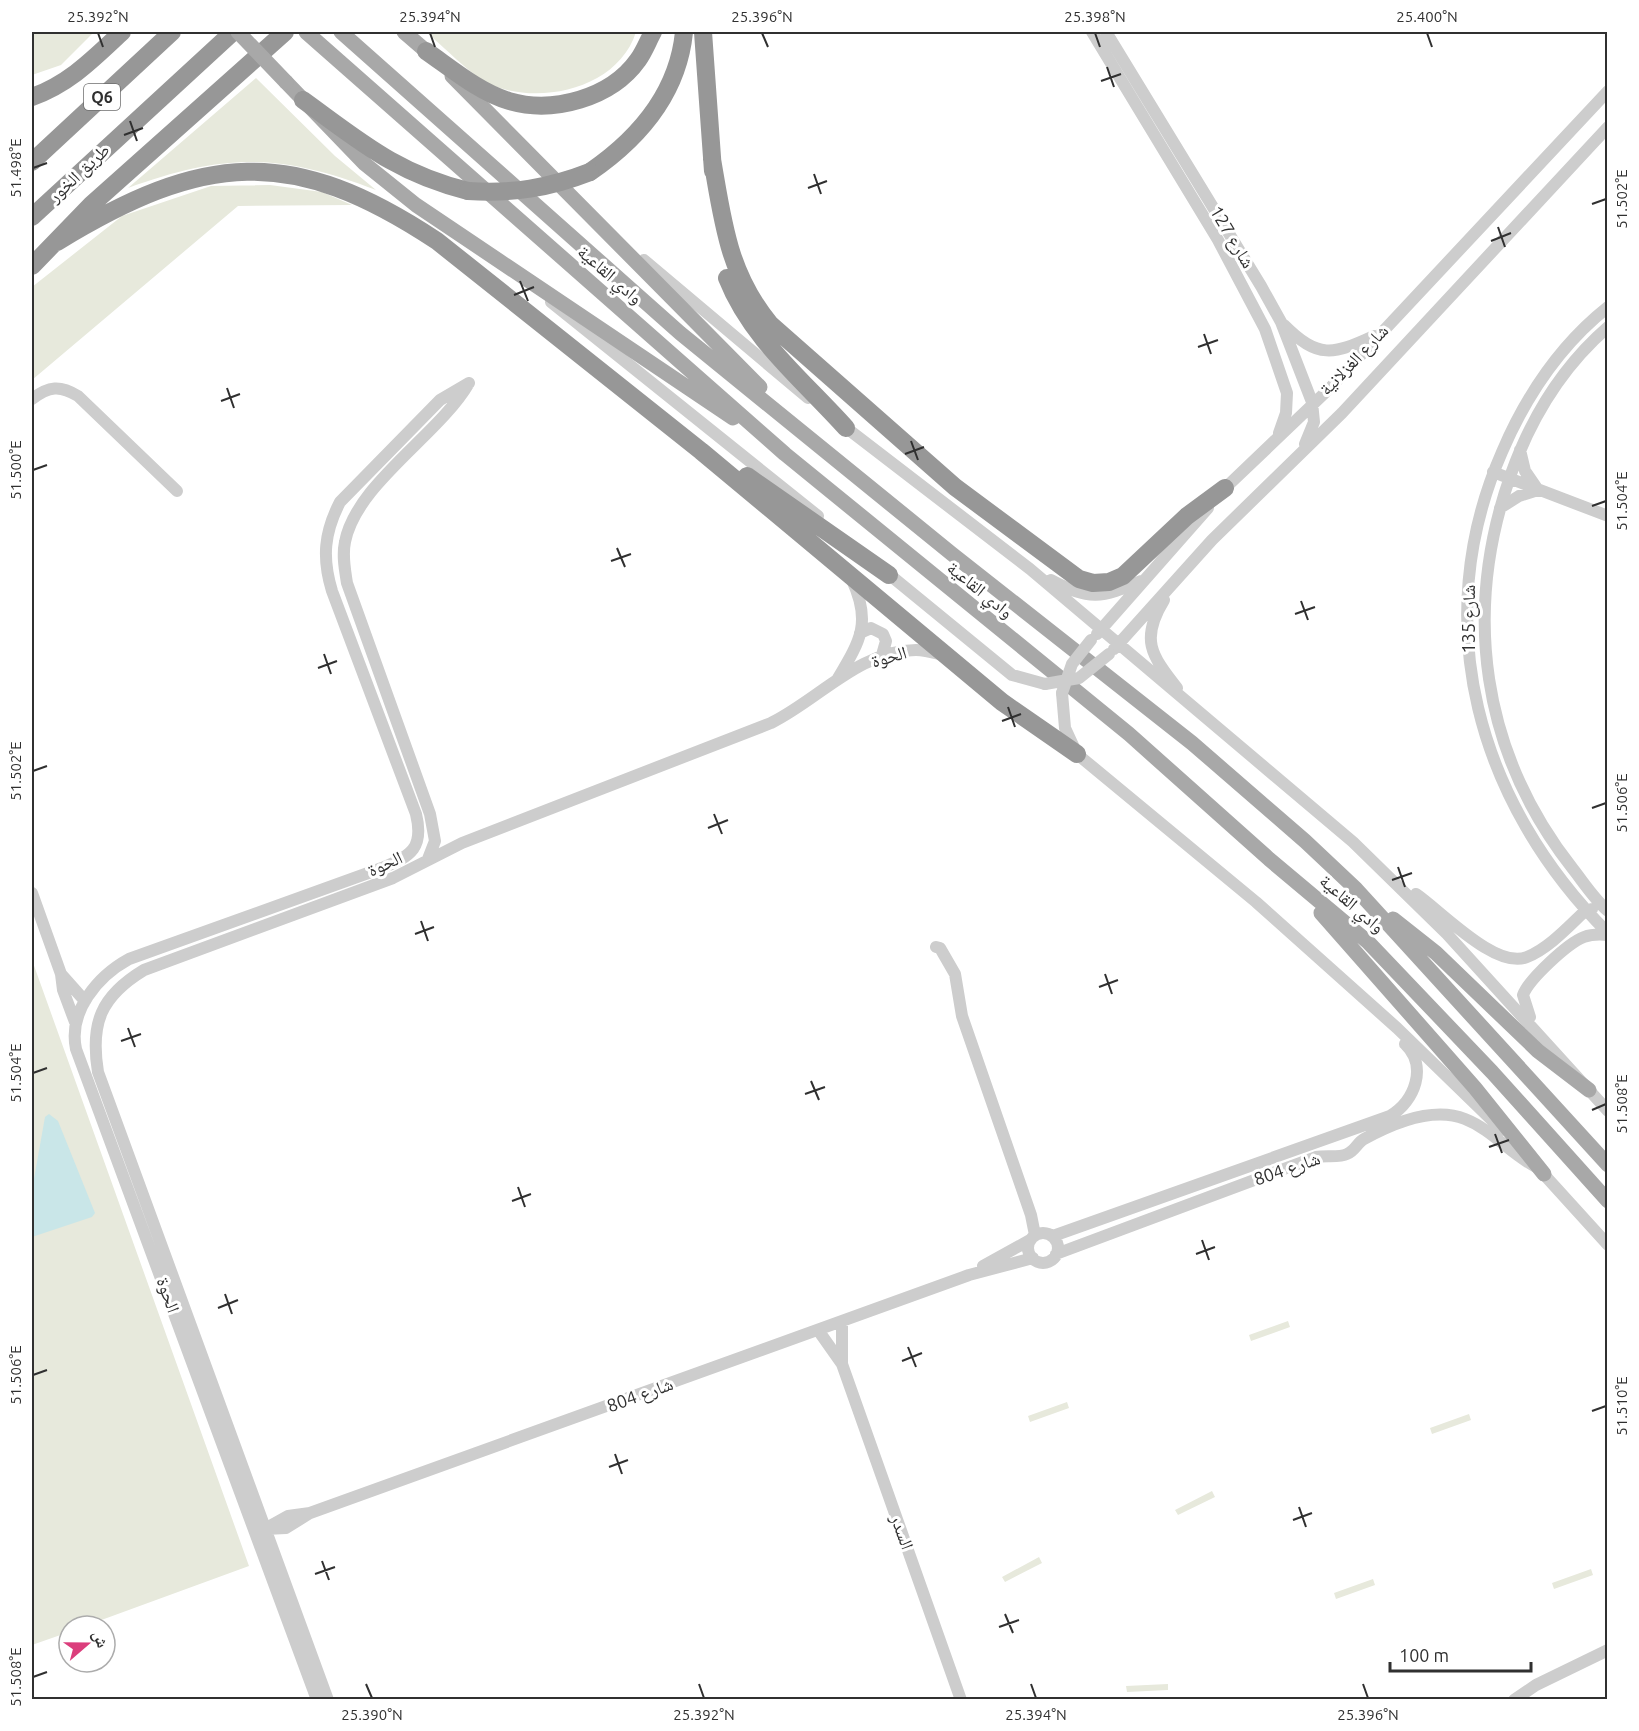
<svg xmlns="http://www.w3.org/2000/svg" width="1639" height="1731" viewBox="0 0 1639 1731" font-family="Ubuntu,'Noto Naskh Arabic',sans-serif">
  <rect width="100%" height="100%" fill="#fff"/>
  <path fill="#e7e9dc" d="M32,32H94L61,65L32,75Z
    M426,32H636C618,89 539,106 489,84C472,76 442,45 426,32Z
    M256,78L335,156L376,190C280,153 224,153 128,188Z
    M270,185L322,192L352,205L238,206L32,380V287L122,216L211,186Z
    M32,960L249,1566L85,1626H69V1632L32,1645Z
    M1288,1321L1290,1327L1251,1341L1249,1335Z
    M1067,1402L1069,1408L1030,1422L1028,1416Z
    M1469,1414L1471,1420L1432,1434L1430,1428Z
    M1212,1491L1215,1497L1178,1515L1175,1510Z
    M1039,1557L1042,1563L1005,1582L1002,1577Z
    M1591,1569L1593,1575L1554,1589L1552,1583Z
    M1373,1579L1375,1585L1336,1599L1334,1593Z
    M1168,1684V1690L1127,1692L1126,1686Z"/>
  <path fill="#c9e6e8" d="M49,1114L58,1121L95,1213L92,1217L32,1237V1190L45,1117Z"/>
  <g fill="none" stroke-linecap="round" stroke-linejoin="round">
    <path stroke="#cdcdcd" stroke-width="12" d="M1092,32L1218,240L1265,329L1287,393L1286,413L1279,433
      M1106,32L1261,286L1281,322L1312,402L1314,422L1305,444
      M644,260L808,398
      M551,302L818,516
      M1608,307C1560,345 1526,396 1502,452C1427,623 1478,803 1608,933
      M1284,325C1318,359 1333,355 1374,336
      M1608,327C1563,366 1531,418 1511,474C1462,612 1481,752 1573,869C1584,883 1594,899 1608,911
      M32,399C49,386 60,385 78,396L177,491
      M840,423L1030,569L1353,842L1447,934L1608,1111
      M1493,472L1608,516
      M1221,492L1330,388L1608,91
      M1500,508L1519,496L1538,490L1525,471L1520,450
      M885,571L1012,675L1045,684
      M1051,580C1090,601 1101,598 1141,581
      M1164,600C1140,639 1151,655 1177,688
      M860,633L871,628L883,634L886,641L882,655
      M1097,634L1208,508
      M1114,649L1212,540L1342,413L1608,127
      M837,680C860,641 872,623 852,580
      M1062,693L1065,728L1077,754L1256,902L1397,1028L1502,1130
      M428,859L435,841L430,814L347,583C345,570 342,556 345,542C356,484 439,435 469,383
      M32,893L61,974L63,990L75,1022
      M1416,894C1441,911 1496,970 1527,957C1549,948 1568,927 1585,911L1592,909
      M936,947L940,948L955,974L962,1016L1031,1215L1035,1235
      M61,974L85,1001
      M1530,1017L1523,995C1529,979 1568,943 1584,937C1592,934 1599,934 1608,935
      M1539,1169L1608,1245
      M1028 1248a15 15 0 1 1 30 0a15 15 0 1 1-30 0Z
      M1053,1236L1390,1116C1415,1101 1428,1066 1405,1044
      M1056,1254L1316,1157C1326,1155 1339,1158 1347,1154C1355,1151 1357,1143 1364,1139C1393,1123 1433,1106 1465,1119C1493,1130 1511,1155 1538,1168
      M983,1266L1030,1240
      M818,1330L842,1364L961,1700
      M842,1364V1321
      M265,1529L286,1528L310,1513
      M261,1531L288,1516L310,1513L969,1275L1033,1258
      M317,1700L76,1049C68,1011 98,976 129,959L382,868C412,856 424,847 416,814L332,591C322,558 324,533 340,502L440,400L469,383
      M328,1700L98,1072C90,1023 101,996 144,970L393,878L462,843L771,723C818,700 860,650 916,650C925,650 935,653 943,655
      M1514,1700L1536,1685L1608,1650"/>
    <path stroke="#a8a8a8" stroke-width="15" d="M306,32L785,454L1129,734L1269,859L1368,942L1492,1072L1608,1201
      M341,32L680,333L952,554L1192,743L1305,841L1356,889L1608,1165
      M404,32L433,57
      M452,76L760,387
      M286,82L365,164L416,205L733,418
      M1321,913L1475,1088L1544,1174
      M1393,919L1436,953L1538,1051L1589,1090"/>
    <path stroke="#979797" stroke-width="18" d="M703,32L713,171
      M426,51C452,69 479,92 509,101C553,114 611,98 638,60C644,52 648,41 653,32
      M32,97C69,84 93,59 122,32
      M303,100C361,142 396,173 468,191
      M712,159C723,222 728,273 770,324L955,487L1079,579L1093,583L1109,582L1123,576L1187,516L1225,488
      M32,162L172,32
      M590,172C638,139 678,93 684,32
      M32,217L233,32
      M57,242C203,153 291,144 437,241L701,451L1002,702L1077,754
      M32,266L91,205L285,32
      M727,278C751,339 803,380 846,428
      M747,476L889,575"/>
    <path stroke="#cdcdcd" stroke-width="12" d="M1045,684L1079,678L1109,654
      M1062,693L1072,664L1091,640"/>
    <path stroke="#a8a8a8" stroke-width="15" d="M238,32L286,82"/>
    <path stroke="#979797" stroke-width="18" d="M468,191C512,194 549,188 590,172"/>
  </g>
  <path fill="none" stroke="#303030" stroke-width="2" d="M98,33L103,47M430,33L435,47M762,33L768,47M1095,33L1100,47M1427,33L1432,47M1107,67L1114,87M1101,81L1121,74M130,121L137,141M124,135L143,128M33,168L47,163M814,174L821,194M808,188L827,181M1592,204L1606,199M1498,227L1505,247M1491,241L1511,233M520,281L528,301M514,295L534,287M1204,334L1211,354M1198,347L1218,340M227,388L234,408M221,401L240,394M911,441L918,460M905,454L924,447M33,470L47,465M1592,506L1606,501M617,548L625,567M611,561L631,554M1301,601L1308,620M1295,614L1315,607M324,654L331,674M318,668L337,661M1008,707L1015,727M1002,721L1021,714M33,771L47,766M1592,808L1606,803M714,814L722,834M708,828L728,820M1398,867L1405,887M1392,880L1412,873M421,921L428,941M415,934L434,927M1105,974L1112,994M1099,987L1118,980M128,1028L135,1047M121,1041L141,1034M33,1073L47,1068M811,1081L819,1100M805,1094L825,1087M1592,1110L1606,1104M1495,1134L1502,1153M1489,1147L1509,1140M518,1187L525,1207M512,1201L531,1194M1202,1240L1209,1260M1196,1254L1215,1247M225,1294L232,1314M218,1308L238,1300M908,1347L916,1367M902,1361L922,1353M33,1375L47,1370M1592,1411L1606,1406M615,1454L622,1474M609,1467L628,1460M1299,1507L1306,1527M1293,1520L1312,1513M322,1561L329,1580M315,1574L335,1567M1005,1614L1013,1633M999,1627L1019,1620M33,1677L47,1672M366,1684L372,1698M699,1684L704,1698M1031,1684L1036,1698M1363,1684L1368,1698"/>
  <g text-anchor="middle" stroke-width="6" stroke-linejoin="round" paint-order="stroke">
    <rect fill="#fff" stroke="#6e6e6e" stroke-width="1.5" x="84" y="84" width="36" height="26" rx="4.5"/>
    <g font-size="16" font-weight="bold" fill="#303030">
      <text x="102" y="103">Q6</text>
    </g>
    <g font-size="18" fill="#303030" stroke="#fff">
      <text transform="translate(79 173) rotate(-43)" y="6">طريق الخور</text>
      <text transform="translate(1232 237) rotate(59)" y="6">شارع 127</text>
      <text transform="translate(610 275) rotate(41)" y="6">وادي القاعية</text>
      <text transform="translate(1354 360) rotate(-46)" y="6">شارع الغزلانية</text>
      <text transform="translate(980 590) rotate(39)" y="6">وادي القاعية</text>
      <text transform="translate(1469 619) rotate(-90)" y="6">شارع 135</text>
      <text transform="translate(889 657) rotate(-16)" y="6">الحوة</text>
      <text transform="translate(385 864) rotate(-25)" y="6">الحوة</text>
      <text transform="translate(1352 904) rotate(41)" y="6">وادي القاعية</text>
      <text transform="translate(1287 1169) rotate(-19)" y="6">شارع 804</text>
      <text transform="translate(168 1295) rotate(70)" y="6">الحوة</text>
      <text transform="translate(640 1395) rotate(-20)" y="6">شارع 804</text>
      <text transform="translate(902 1532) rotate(70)" y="6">السدر</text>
    </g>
  </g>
  <rect width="1639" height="1731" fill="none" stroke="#ffffff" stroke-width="66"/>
  <g transform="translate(87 1644) rotate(70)"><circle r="28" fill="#ffffff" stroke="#acacac" stroke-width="1.5"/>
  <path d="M0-4.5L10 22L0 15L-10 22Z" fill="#db3e7c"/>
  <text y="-9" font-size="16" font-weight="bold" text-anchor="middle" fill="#303030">ش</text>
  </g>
  <path d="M1390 1662v9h141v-9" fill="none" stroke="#303030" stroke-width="3"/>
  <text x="1399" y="1662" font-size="18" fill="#303030" stroke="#ffffff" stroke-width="4.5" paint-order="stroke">100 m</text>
  <rect x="33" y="33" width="1573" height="1665" fill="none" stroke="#303030" stroke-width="2"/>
  <g font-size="15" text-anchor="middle" fill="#303030">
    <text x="98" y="22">25.392°N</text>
    <text x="430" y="22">25.394°N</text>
    <text x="762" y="22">25.396°N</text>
    <text x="1095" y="22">25.398°N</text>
    <text x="1427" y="22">25.400°N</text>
    <text transform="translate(16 168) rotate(-90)" y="5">51.498°E</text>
    <text transform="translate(1622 199) rotate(-90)" y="5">51.502°E</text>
    <text transform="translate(16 470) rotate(-90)" y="5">51.500°E</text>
    <text transform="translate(1622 501) rotate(-90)" y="5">51.504°E</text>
    <text transform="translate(16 771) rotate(-90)" y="5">51.502°E</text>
    <text transform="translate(1622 803) rotate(-90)" y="5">51.506°E</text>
    <text transform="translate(16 1073) rotate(-90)" y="5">51.504°E</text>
    <text transform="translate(1622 1104) rotate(-90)" y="5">51.508°E</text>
    <text transform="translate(16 1375) rotate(-90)" y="5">51.506°E</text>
    <text transform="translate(1622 1406) rotate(-90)" y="5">51.510°E</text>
    <text transform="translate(16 1677) rotate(-90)" y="5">51.508°E</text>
    <text x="372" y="1720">25.390°N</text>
    <text x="704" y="1720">25.392°N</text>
    <text x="1036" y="1720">25.394°N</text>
    <text x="1368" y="1720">25.396°N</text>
  </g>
</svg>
